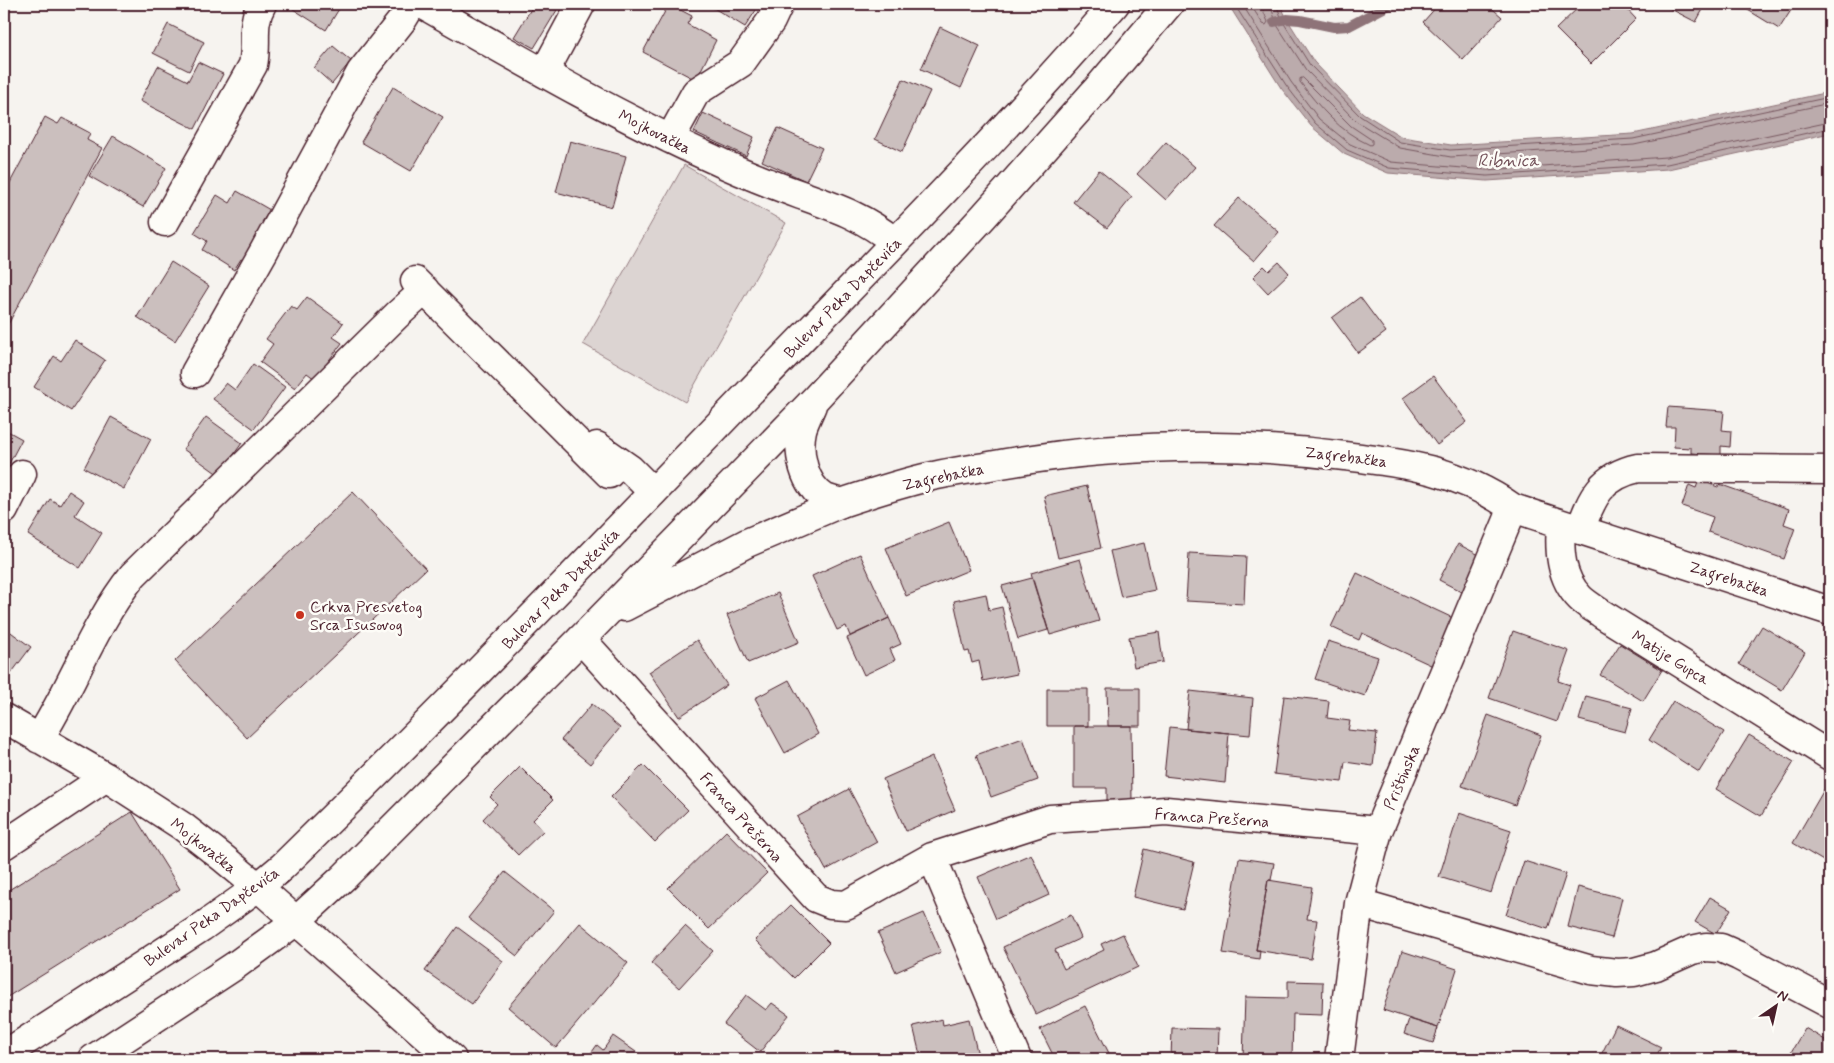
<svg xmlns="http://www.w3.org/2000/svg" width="1834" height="1063" viewBox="0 0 1834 1063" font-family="Mynerve,sans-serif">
  <rect width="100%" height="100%" fill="#f6f3ef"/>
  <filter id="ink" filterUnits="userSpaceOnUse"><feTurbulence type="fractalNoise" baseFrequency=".02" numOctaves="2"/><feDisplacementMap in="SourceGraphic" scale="10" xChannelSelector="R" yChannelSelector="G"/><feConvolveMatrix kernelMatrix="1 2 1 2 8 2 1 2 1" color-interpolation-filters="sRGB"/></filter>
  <g filter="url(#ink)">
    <path fill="#dcd4d2" stroke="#937a7e" d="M684,165L786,223L685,402L583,344Z"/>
    <path fill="#bbabac" stroke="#8e7378" d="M1228,4H1280L1287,19L1314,62L1363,113L1402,137L1451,145L1633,134L1830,92V133L1668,169L1487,181L1388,173L1344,154L1311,126L1281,88Z"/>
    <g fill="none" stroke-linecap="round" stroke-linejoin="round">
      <path stroke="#77575f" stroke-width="1" d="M1234,4L1286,85L1315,123L1347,150L1389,168L1487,176L1667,164L1830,128
        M1242,4L1291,82L1319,119L1350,144L1391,162L1487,170L1666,157L1830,122
        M1250,4L1263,24L1266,25L1268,22L1263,10L1262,4
        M1270,4L1277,25L1306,70L1356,121L1400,148L1451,157L1634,145L1830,103
        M1276,4L1283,22L1310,65L1360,116L1400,142L1450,150L1633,139L1830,97
        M1303,78L1351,126L1372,140V144L1370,145C1339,131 1320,108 1300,82V79Z"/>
      <path stroke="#8e7378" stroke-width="10" d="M1274,22L1287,19L1300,20L1334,27L1349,26L1391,4"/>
    </g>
    <path fill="#cbbfbe" stroke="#4a1f2b" d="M292,4H342L326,30L290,7Z
      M534,4H546L557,10L534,48L514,37Z
      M669,4L692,16L687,24L716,40L696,80L643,52Z
      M707,4H760L745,27Z
      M1439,4H1487L1502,17L1463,60L1423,22Z
      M1582,4H1622L1636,19L1591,64L1556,29Z
      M1661,4H1706L1696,22Z
      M1738,4H1795L1779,29Z
      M168,24L204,42L189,71L153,53Z
      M940,27L980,46L961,88L921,69Z
      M333,46L351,61L332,84L314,68Z
      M198,62L223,74L195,129L140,101L158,66L188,81Z
      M903,79L930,91L902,152L875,139Z
      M393,87L443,117L411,171L361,142Z
      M703,113L754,137L746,156L694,132Z
      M45,117L58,124L62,118L90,133L87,140L102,148L4,332V194Z
      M778,128L822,148L806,181L762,161Z
      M113,136L166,168L143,207L89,176Z
      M570,141L626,156L612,207L556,192Z
      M1166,142L1195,167L1166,200L1137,174Z
      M1099,170L1132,197L1107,228L1073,202Z
      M237,191L270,210L262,222L274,229L252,266L241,259L234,270L202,250L207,241L194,233L217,195L230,203Z
      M1239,198L1279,232L1254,261L1214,226Z
      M171,262L209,286L175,341L137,317Z
      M1279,262L1289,273L1268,293L1253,277L1264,266L1269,271Z
      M307,297L343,323L333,337L342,343L315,379L307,373L295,388L260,362L273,344L266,339L291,306L297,310Z
      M1360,297L1386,332L1358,353L1332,318Z
      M75,340L105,360L71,411L34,387L54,356L61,361Z
      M253,364L285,387L254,429L213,399L226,383L235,390Z
      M1433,376L1467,422L1437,445L1403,398Z
      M1668,407L1724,411L1722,430L1731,431L1730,447L1721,446V455L1691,453V448L1674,447L1675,427H1666Z
      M111,417L151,439L124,489L84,468Z
      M206,417L242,443L219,475L183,449Z
      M4,429L22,439L4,473Z
      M1699,480L1718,487L1719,484L1789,509L1784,524L1795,528L1784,559L1708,532L1713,517L1682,506L1689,485L1696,488Z
      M1087,486L1101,548L1058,558L1044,496Z
      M69,491L84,501L75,515L102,533L80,568L28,535L50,499L60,505Z
      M353,492L426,569L247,738L175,661Z
      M949,522L969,570L906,596L886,548Z
      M1144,543L1155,590L1121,597L1110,551Z
      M1458,544L1483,557L1464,593L1439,580Z
      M1189,553L1246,556L1244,604L1186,601Z
      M860,554L889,618L850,636L846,626L837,630L812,576Z
      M1080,559L1099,621L1050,635L1031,573Z
      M1357,573L1455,619L1433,666L1362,633L1359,640L1331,627Z
      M1032,578L1048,630L1018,639L1002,586Z
      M778,593L799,642L748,663L727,615Z
      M986,594L989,610L1002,607L1017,674L983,681L979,661L972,663L969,651L965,652L954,601Z
      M889,618L901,644L890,649L895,660L864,675L847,638Z
      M1762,626L1805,652L1782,690L1739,664Z
      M4,627L31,647L4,683Z
      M1513,631L1569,651L1558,681L1570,685L1557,722L1489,698Z
      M1159,632L1163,662L1134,667L1129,637Z
      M697,640L727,685L679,717L649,672Z
      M1328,641L1378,657L1365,696L1315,679Z
      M1620,644L1662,670L1643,701L1600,675Z
      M789,680L818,734L785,753L755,698Z
      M1107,688H1140V726H1108Z
      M1047,689H1088V726H1047Z
      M1190,691L1253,698L1250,735L1186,729Z
      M1284,696L1329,701L1327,718L1350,721L1348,730L1377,733L1373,766L1345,762L1342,782L1274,774Z
      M1586,696L1632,708L1625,732L1579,720Z
      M1673,701L1724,732L1699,772L1649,740Z
      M592,704L620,728L590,764L561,740Z
      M1488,715L1541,735L1515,805L1462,786Z
      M1074,726H1131L1132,803H1107V788H1074Z
      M1169,727L1229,733L1225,783L1164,776Z
      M1749,735L1794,762L1761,816L1716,789Z
      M1023,738L1038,780L991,797L976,755Z
      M932,757L955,810L906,831L883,779Z
      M643,765L688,810L655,842L611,797Z
      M520,767L553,800L533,820L543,831L518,855L483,819L497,804L490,797Z
      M1825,788L1830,791V865L1793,843Z
      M849,789L877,842L826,870L797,817Z
      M132,812L180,889L4,999V893Z
      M1459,813L1511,830L1491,893L1439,877Z
      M726,831L767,873L709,929L668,888Z
      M1144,849L1194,862L1183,909L1133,897Z
      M1031,854L1049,895L996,919L978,877Z
      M1239,858L1274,863L1271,880H1268L1256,950H1260L1259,959L1223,953Z
      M1524,861L1566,874L1548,929L1506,915Z
      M505,872L554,911L517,956L468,918Z
      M1268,880L1312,887L1307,919L1317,920L1311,959L1256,950Z
      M1578,887L1622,898L1612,938L1568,927Z
      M1710,897L1731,909L1716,934L1695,922Z
      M791,905L829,943L794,978L755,940Z
      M924,913L941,952L896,972L878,933Z
      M1071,915L1081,938L1055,950L1064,969L1104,950L1101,944L1123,934L1138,967L1036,1015L1003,947Z
      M580,923L628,963L556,1048L508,1007Z
      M685,926L713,951L679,988L651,963Z
      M457,927L503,961L472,1004L425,971Z
      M1402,951L1457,969L1438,1028L1383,1010Z
      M1288,981L1323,982L1322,1015L1293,1014L1292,1059H1243L1245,997L1288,998Z
      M746,995L766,1010L772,1003L789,1015L760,1052L724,1024Z
      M1085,1006L1112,1059H1055L1040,1029Z
      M942,1019L943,1025L969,1019L979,1059H921L913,1026Z
      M1409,1019L1438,1028L1433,1043L1404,1034Z
      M1616,1025L1661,1047L1655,1059H1599Z
      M1172,1028L1218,1029L1217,1059H1171Z
      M1805,1028L1830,1043V1059H1787Z
      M613,1036L646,1059H587L597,1045L603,1050Z
      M1448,1055V1059H1424V1056Z"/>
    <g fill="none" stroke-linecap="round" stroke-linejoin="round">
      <g stroke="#4a1f2b" stroke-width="31">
        <path id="minor" d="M422,4C517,58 613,114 713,159C742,173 771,184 801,195C837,208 864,217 895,242
          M544,73L581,4
          M670,139L696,92L741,63L771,21L779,4
          M165,222L253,65C258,43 250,24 262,4
          M415,281L609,474
          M195,373L264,251L361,72L403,19L412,4
          M597,446L630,469L653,492
          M841,503C868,494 896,485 924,478C944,473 964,470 984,467C1102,445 1226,441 1345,456C1409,464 1458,470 1513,508L1830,611
          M4,510L22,474
          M1561,524C1559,550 1560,578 1580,598C1586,604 1595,609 1602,614L1830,756
          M1580,530C1592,497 1601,476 1638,468L1830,470
          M581,639L816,898L831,904L846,905L932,857L1050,819L1166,811L1378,831
          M4,718L106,777L182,826L223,858L258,887L452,1059
          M39,739C73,686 93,625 133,575L397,315L425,290
          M4,845L106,777
          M932,857L1017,1059
          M1359,903L1591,970L1617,973L1634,972L1656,966L1692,950L1706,947L1721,948L1739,956L1830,1004
          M1339,1059L1359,903L1378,831L1513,508"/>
      </g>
      <g stroke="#4a1f2b" stroke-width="31">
        <path id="major" d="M812,405C809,413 804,422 802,430C797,453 804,485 825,498C830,500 836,501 841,503
          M624,607L747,543L841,503
          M4,1055L202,927L258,887L282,867C440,713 594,554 747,395C872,266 998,139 1115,4
          M93,1059L236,965L295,922L344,877L581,639L815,399L984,216L1097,89L1169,4"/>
      </g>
      <use href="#minor" stroke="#fdfcf7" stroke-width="28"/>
      <use href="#major" stroke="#fdfcf7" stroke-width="28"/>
    </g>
  </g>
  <circle fill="#c8321e" stroke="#fdfcf7" stroke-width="2" cx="300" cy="615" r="5"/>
  <g text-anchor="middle" stroke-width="5" stroke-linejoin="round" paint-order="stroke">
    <g font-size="16" fill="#4a1f2b" stroke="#fdfcf7">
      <text transform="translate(655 131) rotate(27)" y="6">Mojkovačka</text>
      <text transform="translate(842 297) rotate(-46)" y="6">Bulevar Peka Dapčevića</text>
      <text transform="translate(1346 456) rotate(7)" y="6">Zagrebačka</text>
      <text transform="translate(943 476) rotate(-12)" y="6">Zagrebačka</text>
      <text transform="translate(1729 578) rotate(18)" y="6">Zagrebačka</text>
      <text transform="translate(560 588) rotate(-46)" y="6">Bulevar Peka Dapčevića</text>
      <text transform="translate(1671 657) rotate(32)" y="6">Matije Gupca</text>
      <text transform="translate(1401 777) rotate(-67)" y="6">Prištinska</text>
      <text transform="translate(742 817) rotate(48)" y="6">Franca Prešerna</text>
      <text transform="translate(1212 817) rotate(4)" y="6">Franca Prešerna</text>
      <text transform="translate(204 845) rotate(38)" y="6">Mojkovačka</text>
      <text transform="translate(211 916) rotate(-35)" y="6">Bulevar Peka Dapčevića</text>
    </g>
    <g font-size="16" fill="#4a1f2b" stroke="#fdfcf7" text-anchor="start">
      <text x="310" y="612">Crkva Presvetog<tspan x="310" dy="18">Srca Isusovog</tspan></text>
    </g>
    <g font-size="18" font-style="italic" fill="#725058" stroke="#fdfcf7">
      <text x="1508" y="166">Ribnica</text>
    </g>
  </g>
  <rect width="1834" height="1063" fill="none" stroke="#fdfcf7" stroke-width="20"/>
  <rect x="10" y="10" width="1814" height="1043" fill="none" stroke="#4a1f2b" stroke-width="2" filter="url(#ink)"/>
  <g transform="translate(1776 1006) rotate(34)" stroke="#fdfcf7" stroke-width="4" paint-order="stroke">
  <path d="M0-4L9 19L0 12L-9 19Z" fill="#4a1f2b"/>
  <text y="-8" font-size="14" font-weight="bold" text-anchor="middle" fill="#4a1f2b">N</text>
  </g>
</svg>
